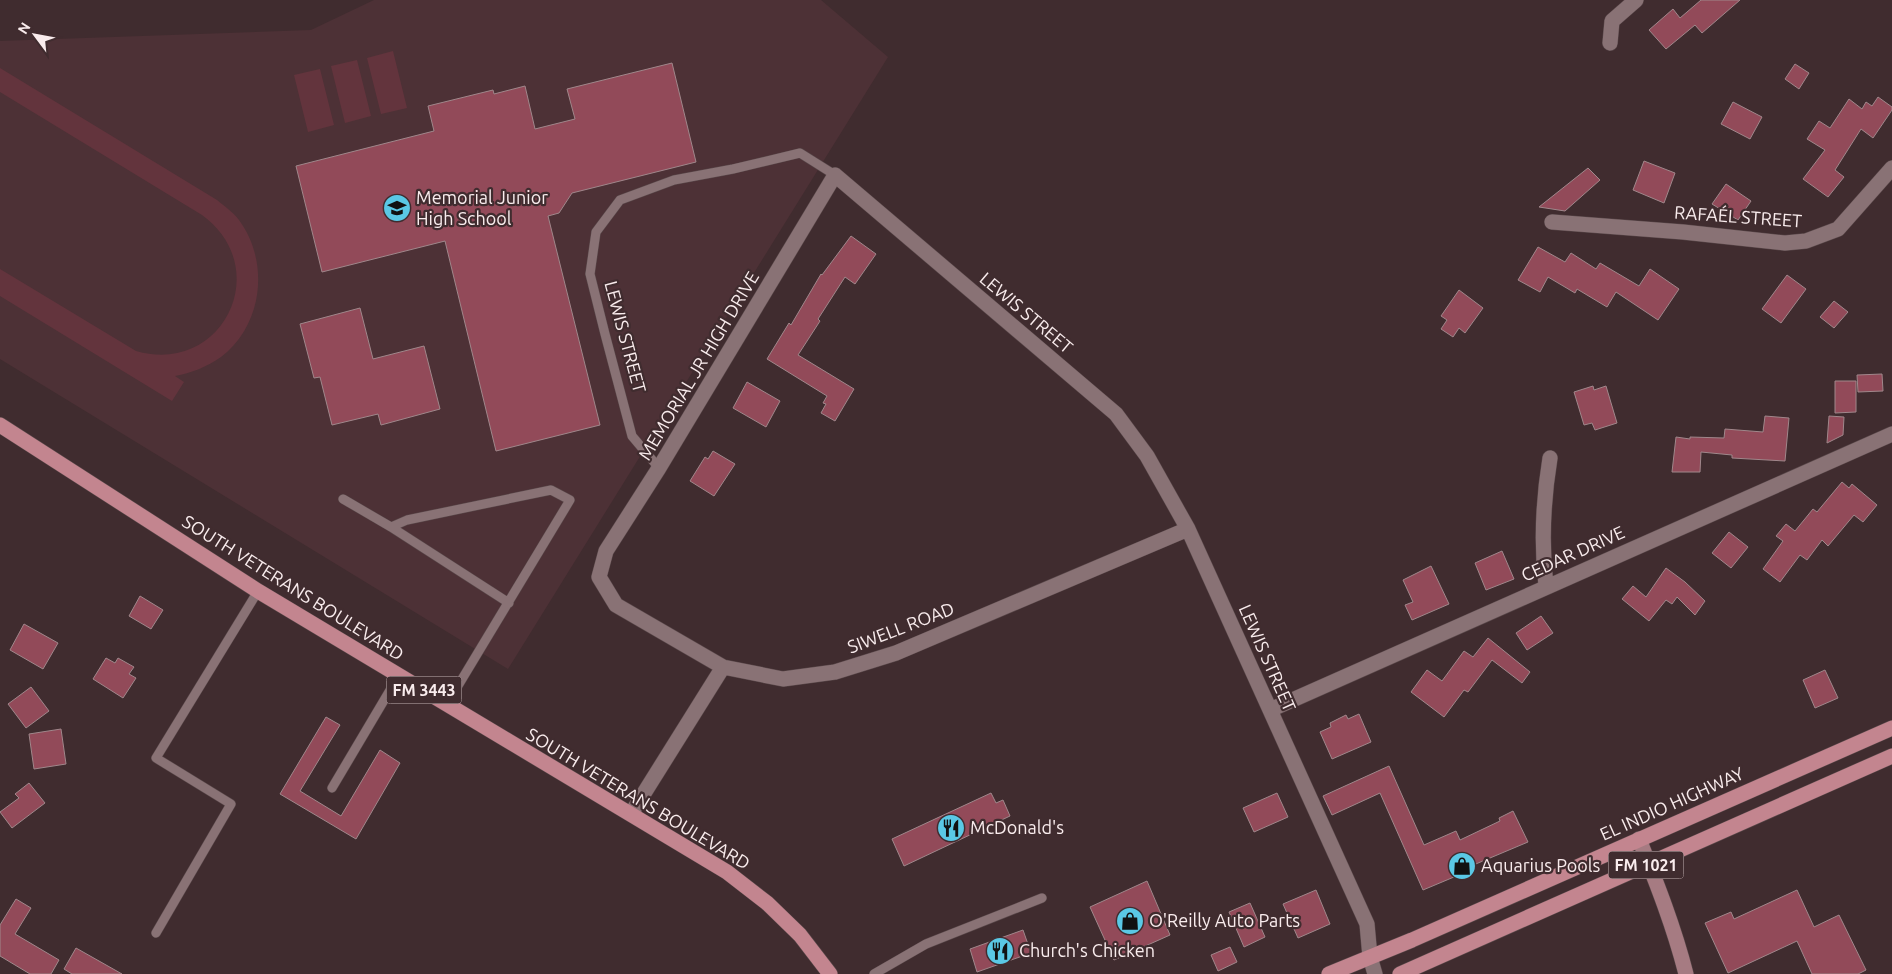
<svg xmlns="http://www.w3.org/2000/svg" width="1892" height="974" viewBox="0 0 1892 974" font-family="Ubuntu,sans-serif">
  <rect width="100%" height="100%" fill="#402c2f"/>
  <path fill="#4d3136" d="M374,0H821L888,57L508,669L0,359V41L311,30Z"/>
  <path fill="#63343d" d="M393,51L407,108L381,114L367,58Z
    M357,60L371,116L345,123L331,66Z
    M0,68L217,200C224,206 233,212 239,220C270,262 263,325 221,357C207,367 191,373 175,376L184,382L172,401L0,296V269L136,351C223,376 275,268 202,215L0,92Z
    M320,69L334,125L308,132L294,75Z"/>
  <path fill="#924a59" stroke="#a0878b" d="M1701,0H1740L1702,33L1695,25L1666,49L1649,30L1673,9L1680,18Z
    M672,63L696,162L572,193L559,213L548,216L600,425L496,451L445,241L322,272L296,166L434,131L428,106L493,90L494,94L525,86L535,129L575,119L567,89Z
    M1795,64L1809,73L1799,89L1785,79Z
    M1878,97L1892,107V110L1873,138L1861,129L1835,170L1844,177L1828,197L1803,179L1825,150L1807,139L1819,121L1830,128L1849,99L1862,109L1866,102L1872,106Z
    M1733,102L1762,117L1750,139L1721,124Z
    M1644,161L1675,173L1664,203L1633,190Z
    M1588,168L1600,180L1565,211L1539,207Z
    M1726,184L1751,201L1738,220L1712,204Z
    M851,236L876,254L855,284L845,277L818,319L820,321L798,355L854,389L835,421L821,413L826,404L823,403L827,396L767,359L789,323L791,325L821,274L822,275Z
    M1538,247L1565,262L1571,253L1596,269L1600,263L1639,286L1650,269L1679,289L1658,320L1616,292L1607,307L1577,289L1575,293L1548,277L1540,292L1518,280Z
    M1787,275L1806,289L1781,323L1762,309Z
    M1459,290L1483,308L1465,333L1459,328L1453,337L1441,329L1447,320L1441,316Z
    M1834,301L1848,312L1834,328L1820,317Z
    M360,308L373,359L424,346L440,409L381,425L378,414L332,425L320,377L314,378L300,324Z
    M1882,374L1883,391L1858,392L1857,375Z
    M1835,381H1856V412L1835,413Z
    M747,382L780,401L766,427L733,408Z
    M1593,386L1594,390L1606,386L1617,423L1595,430L1592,423L1584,425L1574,392Z
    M1765,416L1789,418L1785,461L1732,458V455L1701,452L1700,472H1672L1676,437L1690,439V437L1724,438L1725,429L1763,432Z
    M1829,416L1844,417L1843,435L1827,443Z
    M713,451L735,464L714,496L690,481L705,457L708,459Z
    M1842,482L1849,488L1852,484L1877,505L1863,522L1854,515L1828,546L1822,540L1807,560L1800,555L1780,582L1763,569L1783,541L1776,536L1786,524L1795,531L1813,509L1817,512Z
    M1729,532L1748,547L1731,568L1712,553Z
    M1502,551L1514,579L1486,590L1475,563Z
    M1431,566L1449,604L1412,620L1405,605L1413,602L1403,580Z
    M1666,568L1685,582L1705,601L1695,615L1677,597L1672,604L1666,600L1649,621L1622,599L1633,586L1646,597Z
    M140,596L163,610L151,629L129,616Z
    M1541,616L1553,633L1527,650L1516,633Z
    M24,624L58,643L43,669L10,650Z
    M1488,638L1530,672L1522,683L1492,660L1468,692L1464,690L1444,717L1411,692L1427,670L1442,681L1464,651L1473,657Z
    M106,658L115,663L118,658L134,667L129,674L136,678L123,698L93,679Z
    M1825,670L1838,698L1815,708L1803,680Z
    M31,687L49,711L26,728L8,704Z
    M1359,714L1371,742L1332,759L1320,732L1331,727L1330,723L1346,715L1348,719Z
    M326,717L340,725L300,791L341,816L380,750L400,763L356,839L280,794Z
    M61,729L66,764L34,769L29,734Z
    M1389,766L1424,845L1456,831L1460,840L1500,821L1499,818L1513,811L1528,842L1471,866L1473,869L1423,890L1380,793L1332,815L1323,796Z
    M29,783L45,803L12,828L0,812L19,798L15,794Z
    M991,793L996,803L1003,800L1010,816L904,866L892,839Z
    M1277,793L1288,817L1254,832L1243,808Z
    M1147,881L1170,935L1114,960L1090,907Z
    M1316,890L1330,924L1298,938L1283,904Z
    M1797,890L1814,927L1839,915L1866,970L1858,974H1812L1797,941L1728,973L1705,923L1731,912L1734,919Z
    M16,899L31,908L15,934L59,960L51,974H30L0,956V925Z
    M1250,903L1265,937L1244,947L1229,912Z
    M1023,930L1031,953L977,972L970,949Z
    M1230,947L1237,962L1218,971L1211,955Z
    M76,948L122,974H72L64,969Z"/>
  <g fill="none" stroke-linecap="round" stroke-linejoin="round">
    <g stroke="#59484a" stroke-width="10">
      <path id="lane" d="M659,468L632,436L605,334L590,274L596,232L620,200L674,180L733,169L800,153L835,175
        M343,499L391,527L407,520L551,490L570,500L447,704
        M391,527L509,603
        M332,788L399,675
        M156,933L231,804L156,758L258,591
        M874,974L926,944L1042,898"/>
    </g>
    <g stroke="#59484a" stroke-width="16">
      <path id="street" d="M1610,43L1612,21L1636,0
        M1552,222L1683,232L1785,243L1806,241L1838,229L1892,168
        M1188,529L896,653L835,672L783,679L723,667L616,605L599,577L606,551L659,468L835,175L1116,414L1147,456L1188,529L1367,924L1370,957L1375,974
        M1546,586C1541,543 1543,501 1550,458
        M1270,710L1892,434
        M631,814L723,667"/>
    </g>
    <g stroke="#59484a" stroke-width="16">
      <path id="secondary" d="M1639,839C1657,884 1674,927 1686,974"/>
    </g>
    <g stroke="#59484a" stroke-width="16">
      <path id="primary" d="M0,425L258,591L727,872L767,903L800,935L830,974
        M1329,974L1412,940L1892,728
        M1400,974L1892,756"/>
    </g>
    <use href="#lane" stroke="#897275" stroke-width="9"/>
    <use href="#street" stroke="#897275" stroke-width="15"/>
    <use href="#secondary" stroke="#a67b82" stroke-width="15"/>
    <use href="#primary" stroke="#c3858f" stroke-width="15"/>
  </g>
  <defs>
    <g id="school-disc" transform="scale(1.4375)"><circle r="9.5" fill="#5ac8e5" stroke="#402c2f"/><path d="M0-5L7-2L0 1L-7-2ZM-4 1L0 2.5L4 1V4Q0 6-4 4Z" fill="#111"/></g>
    <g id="restaurant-disc" transform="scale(1.4375)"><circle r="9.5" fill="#5ac8e5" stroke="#402c2f"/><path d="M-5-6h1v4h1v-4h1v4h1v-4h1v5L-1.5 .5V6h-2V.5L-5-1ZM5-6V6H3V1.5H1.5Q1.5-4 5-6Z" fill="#111"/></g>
    <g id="shop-disc" transform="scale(1.4375)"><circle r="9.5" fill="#5ac8e5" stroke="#402c2f"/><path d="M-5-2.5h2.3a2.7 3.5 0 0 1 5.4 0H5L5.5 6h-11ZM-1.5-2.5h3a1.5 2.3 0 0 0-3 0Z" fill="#111"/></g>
  </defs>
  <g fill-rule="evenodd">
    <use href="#school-disc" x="397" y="208"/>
    <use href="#restaurant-disc" x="951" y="828"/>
    <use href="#shop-disc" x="1462" y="866"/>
    <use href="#shop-disc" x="1130" y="921"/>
    <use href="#restaurant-disc" x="1000" y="951"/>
  </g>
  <g text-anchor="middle" stroke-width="4.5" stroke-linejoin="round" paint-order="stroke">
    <g fill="#402c2f" stroke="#c2b2b4" stroke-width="1">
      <rect x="386.5" y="676.5" width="75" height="27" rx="4"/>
      <rect x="1608.5" y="851.5" width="75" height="27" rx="4"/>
    </g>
    <g font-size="16" font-weight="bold" fill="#f9eced">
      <text x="424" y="696">FM 3443</text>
      <text x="1646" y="871">FM 1021</text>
    </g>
    <g font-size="18" fill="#f9eced" stroke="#402c2f" text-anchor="start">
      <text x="416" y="204">Memorial Junior<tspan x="416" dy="21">High School</tspan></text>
      <text x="970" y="834">McDonald's</text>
      <text x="1481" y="872">Aquarius Pools</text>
      <text x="1149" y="927">O'Reilly Auto Parts</text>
      <text x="1019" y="957">Church's Chicken</text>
    </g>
    <g font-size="18" fill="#f9eced" stroke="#402c2f">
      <text transform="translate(1738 217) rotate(4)" y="6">RAFAÉL STREET</text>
      <text transform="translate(1026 313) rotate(40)" y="6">LEWIS STREET</text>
      <text transform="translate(625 337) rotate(75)" y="6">LEWIS STREET</text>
      <text transform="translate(699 366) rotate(-59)" y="6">MEMORIAL JR HIGH DRIVE</text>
      <text transform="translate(1573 554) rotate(-24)" y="6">CEDAR DRIVE</text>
      <text transform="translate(293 588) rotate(32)" y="6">SOUTH VETERANS BOULEVARD</text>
      <text transform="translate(901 628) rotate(-21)" y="6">SIWELL ROAD</text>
      <text transform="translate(1267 658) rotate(66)" y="6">LEWIS STREET</text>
      <text transform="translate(638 799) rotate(31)" y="6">SOUTH VETERANS BOULEVARD</text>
      <text transform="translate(1672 804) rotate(-24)" y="6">EL INDIO HIGHWAY</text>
    </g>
  </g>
  <g transform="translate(35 35) rotate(302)" stroke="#402c2f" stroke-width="4" paint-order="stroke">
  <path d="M0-4L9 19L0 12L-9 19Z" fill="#f9eced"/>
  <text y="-8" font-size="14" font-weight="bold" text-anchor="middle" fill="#f9eced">N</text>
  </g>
</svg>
